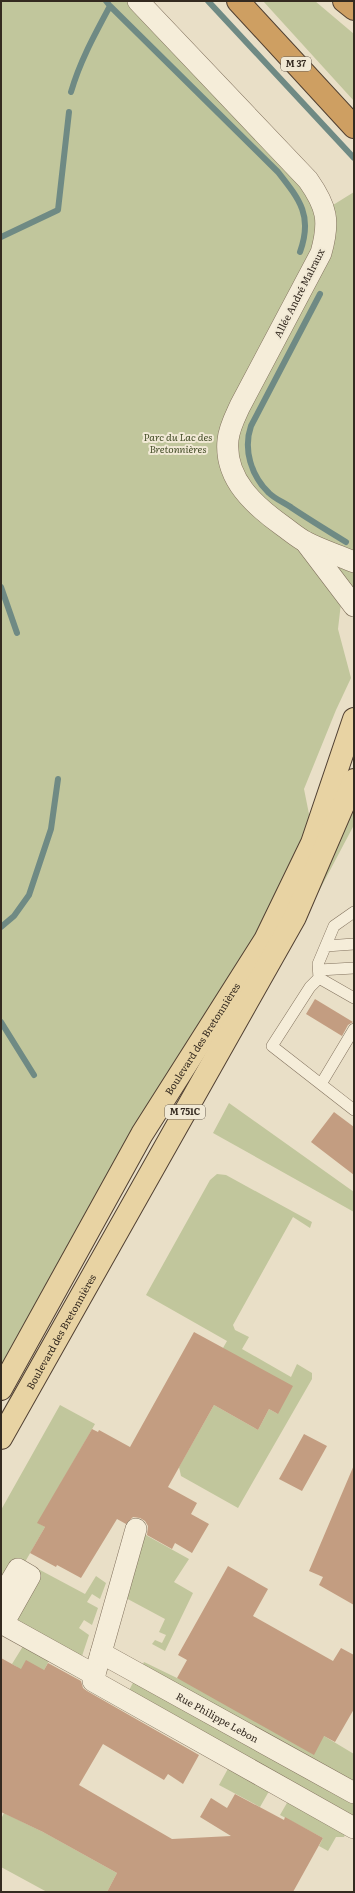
<svg xmlns="http://www.w3.org/2000/svg" width="355" height="1893" viewBox="0 0 355 1893" font-family="Literata,serif">
  <rect width="100%" height="100%" fill="#e9dfc7"/>
  <path fill="#c1c69c" d="M1,1H138L325,210L354,192V588L341,603L338,629L351,678L336,710L304,789L310,819L281,896L210,1009L177,1057L130,1136L1,1366Z
    M263,1H315L354,34V101Z
    M354,799V825L310,908Z
    M229,1103L354,1192V1212L213,1133Z
    M217,1174L226,1175L312,1222L310,1228L293,1217L233,1325L235,1330L249,1337L242,1349L291,1377L297,1364L312,1373V1379L238,1508L181,1476L179,1467L214,1405L258,1430L269,1409L278,1414L223,1348L227,1341L146,1295L210,1180Z
    M60,1405L95,1424L38,1523L45,1527L25,1562L85,1594L96,1576L106,1583L100,1599L92,1594L87,1602L98,1608L92,1625L84,1620L79,1628L89,1635L80,1662L8,1621L1,1591V1510Z
    M144,1534L189,1559L174,1582L193,1593L165,1651L152,1644L155,1640L162,1643L166,1635L159,1632L165,1619L124,1597Z
    M25,1643L50,1659L44,1670L17,1676V1667L12,1664Z
    M144,1662L177,1678L324,1736L354,1754V1814L344,1837H336L328,1851L319,1846L323,1838L280,1815L295,1789L276,1779L260,1807L219,1785L235,1756L126,1696Z
    M4,1813L45,1833L117,1873L107,1892H47L1,1867V1819Z"/>
  <g fill="none" stroke-linecap="round" stroke-linejoin="round">
    <path stroke="#6f8a84" stroke-width="6" d="M208,1L354,158
      M110,6L278,172C300,200 313,216 300,252
      M71,92C80,61 95,34 110,6L106,1
      M1,237L58,210L69,112
      M320,294L251,426C243,449 251,476 269,493C275,499 285,503 292,508C310,520 328,531 346,542
      M1,587L17,633
      M1,927L14,916L29,895L51,829L58,779
      M1,1022L34,1075"/>
  </g>
  <path fill="#c39d81" d="M315,999L353,1022L348,1025L342,1036L306,1014Z
    M334,1112L354,1127V1175L311,1142Z
    M194,1332L293,1386L278,1414L269,1409L258,1430L214,1405L168,1487L197,1503L191,1514L209,1524L192,1553L175,1543L172,1549L147,1535L148,1526L145,1521L140,1518L133,1517L126,1524L117,1519L81,1578L57,1565L56,1567L30,1553L45,1527L37,1523L92,1429L98,1432L99,1430L130,1447Z
    M304,1434L327,1446L302,1491L279,1479Z
    M354,1465V1605L319,1585L323,1577L309,1571Z
    M228,1566L268,1589L253,1616L333,1661L341,1648L354,1655V1709L335,1742L324,1736L314,1755L177,1678L187,1660L178,1655Z
    M1,1658L21,1669L26,1660L44,1670L48,1663L81,1681L83,1688L87,1691L199,1755L183,1784L168,1774L164,1780L103,1744L79,1785L172,1839L231,1836L200,1817L211,1798L227,1808L235,1794L284,1820L285,1817L323,1838L293,1892H107L117,1873L43,1832L1,1812Z"/>
  <g fill="none" stroke-linecap="round" stroke-linejoin="round">
    <g stroke="#82725e" stroke-width="12">
      <path id="lane" d="M326,946L354,944
        M319,970L354,968
        M319,978L318,964L334,926L354,912
        M354,998L319,978L310,987L272,1046L354,1110
        M321,1084L354,1029"/>
    </g>
    <g stroke="#82725e" stroke-width="22">
      <g id="street">
        <path d="M138,1L308,180C327,207 330,221 321,253L240,406C235,417 229,428 228,440C224,479 255,506 283,526C290,531 298,538 306,542C321,550 338,555 354,562"/>
        <path d="M307,544L354,606"/>
        <path d="M136,1529L93,1681L354,1828"/>
        <path d="M1,1598L18,1569L30,1576L3,1624L95,1675"/>
        <path id="s1" d="M101,1653L354,1793"/>
      </g>
    </g>
    <g stroke="#514032" stroke-width="24">
      <g id="primary">
        <path id="s2" d="M1,1389L142,1134L265,940L312,843L354,719"/>
        <path id="s3" d="M1,1438L295,917L354,780"/>
      </g>
    </g>
    <g stroke="#514032" stroke-width="24">
      <path id="highway" d="M238,1L354,127
        M344,1L354,9"/>
    </g>
    <use href="#lane" stroke="#f5edd9" stroke-width="11"/>
    <use href="#street" stroke="#f5edd9" stroke-width="21"/>
    <use href="#primary" stroke="#e8d3a3" stroke-width="22"/>
    <use href="#highway" stroke="#ce9f62" stroke-width="22"/>
  </g>
  <g text-anchor="middle" stroke-width="4" stroke-linejoin="round" paint-order="stroke">
    <g fill="#f1e9d5" stroke="#6d6356" stroke-width="1">
      <rect x="281" y="57" width="30" height="14" rx="3"/>
      <rect x="165" y="1105" width="40" height="14" rx="3"/>
    </g>
    <g font-size="9" font-weight="bold" fill="#342a20">
      <text x="296" y="67">M 37</text>
      <text x="185" y="1115">M 751C</text>
    </g>
    <g font-size="10" fill="#342a20" stroke="#f1e9d5">
      <text transform="translate(299 293) rotate(-63)" y="4">Allée André Malraux</text>
      <text dy="4" stroke="none"><textPath href="#s2" startOffset="404">Boulevard des Bretonnières</textPath></text>
      <text dy="4" stroke="none"><textPath href="#s3" startOffset="122">Boulevard des Bretonnières</textPath></text>
      <text dy="4" stroke="none"><textPath href="#s1" startOffset="133">Rue Philippe Lebon</textPath></text>
    </g>
    <g font-size="10" font-style="italic" fill="#454e29" stroke="#f1e9d5">
      <text x="178" y="441">Parc du Lac des<tspan x="178" dy="12">Bretonnières</tspan></text>
    </g>
  </g>
  <rect width="355" height="1893" fill="none" stroke="#342a20" stroke-width="4"/>
</svg>
